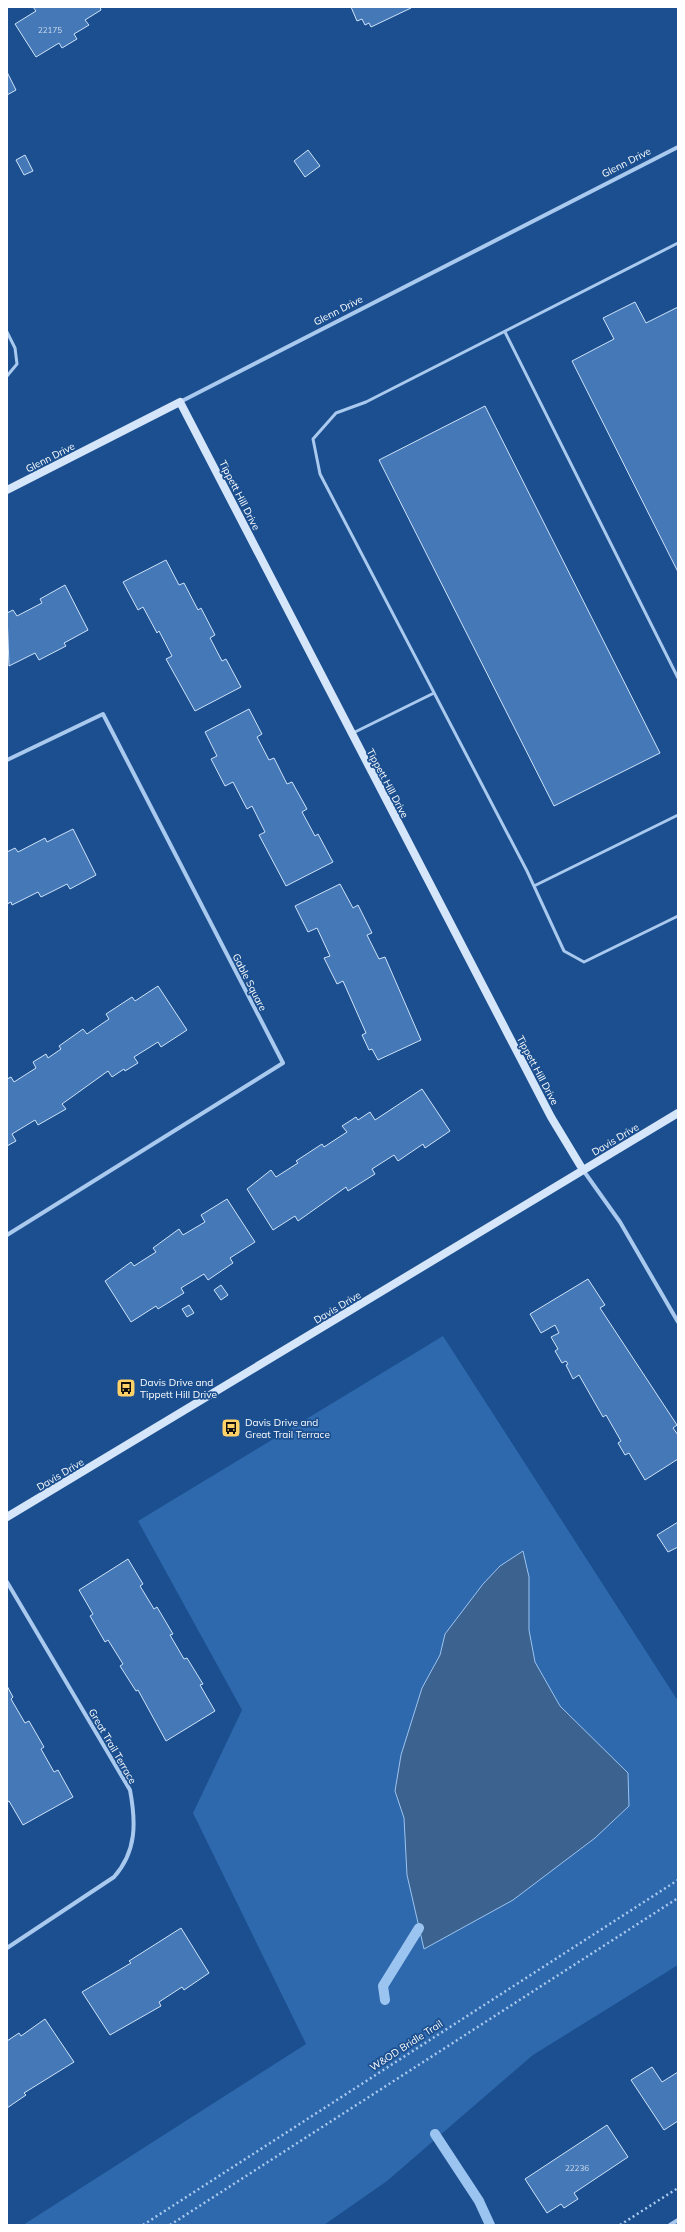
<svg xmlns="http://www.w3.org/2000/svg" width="685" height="2232" viewBox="0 0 685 2232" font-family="Mulish,sans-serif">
  <rect width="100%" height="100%" fill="#1b4f8f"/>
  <path fill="#2e69ad" d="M443,1336L678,1701V1965L533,2055L387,2181L324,2225H23L306,2044L193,1813L242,1710L138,1521Z"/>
  <path fill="#3c6290" stroke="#9cc4f0" d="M523,1551L529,1577V1630L535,1662L560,1706L628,1773L629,1806L595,1838L513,1900L424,1949L407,1875L404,1818L395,1791L401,1755L422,1688L440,1655L445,1634L483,1584L500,1566Z"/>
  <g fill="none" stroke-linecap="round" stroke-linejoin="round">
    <path stroke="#9cc4f0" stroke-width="10" d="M385,2000L383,1986L419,1928
      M435,2134L479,2201L490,2225"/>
  </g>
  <path fill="#4478b7" stroke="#cfe3fa" d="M33,7H100L101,10L85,20L89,25L74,34L77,39L62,48L59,43L36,57L15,24L36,11Z
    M351,7H411V8L371,27L369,23L365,25L362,19L357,21Z
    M7,72L16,90L7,95Z
    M308,150L320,166L305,177L294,161Z
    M25,155L33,171L24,175L16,160Z
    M635,302L646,323L678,307V572L572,361L614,339L603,318Z
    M485,406L660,753L554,806L379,460Z
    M166,560L179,585L184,583L198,610L201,608L215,635L210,638L222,661L226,659L241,687L195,711L166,659L172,656L159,631L157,633L143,607L138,610L123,582Z
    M65,585L88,630L64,643L66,646L39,660L35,653L9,666L7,613L13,610L17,616L42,603L40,599Z
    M249,709L262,734L257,737L269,760L274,758L287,784L292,782L307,809L302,812L315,836L318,834L333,862L286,886L259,835L265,832L252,806L247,809L233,782L225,786L211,759L217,756L205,732Z
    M73,829L96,875L70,889L67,884L41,897L38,892L12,905L11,902L7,904V852L15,848L18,852L45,838L47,842Z
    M340,884L353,908L358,905L372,933L367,935L379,959L385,957L421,1040L378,1060L372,1049L369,1050L362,1035L366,1033L343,981L337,984L324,958L330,956L317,928L308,932L295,906Z
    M158,986L187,1030L161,1047L158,1042L134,1057L138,1063L125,1071L124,1069L112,1077L108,1071L62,1104L66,1109L38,1125L35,1120L12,1134L16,1141L7,1146V1079L11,1077L14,1082L36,1068L33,1062L46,1054L48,1058L61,1049L59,1046L83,1029L87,1034L109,1019L106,1014L132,997L135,1001Z
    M422,1089L450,1131L425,1148L423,1144L398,1161L394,1155L372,1169L375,1174L348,1191L346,1187L298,1221L295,1216L273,1230L247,1189L271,1170L276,1177L298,1163L296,1161L322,1144L324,1147L347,1132L342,1126L356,1117L358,1120L370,1112L375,1120Z
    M227,1199L255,1242L230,1258L233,1263L208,1280L204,1274L181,1288L184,1293L158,1309L156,1306L131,1322L105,1281L131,1262L134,1266L156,1252L153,1248L179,1229L183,1235L205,1222L201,1215Z
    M588,1279L605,1305L600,1308L677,1425L673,1428L678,1435V1459L645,1480L629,1453L625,1455L618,1443L621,1441L606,1415L603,1417L579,1375L573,1379L566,1365L568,1364L566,1361L562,1363L555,1351L558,1349L551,1337L559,1333L555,1325L541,1333L530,1314Z
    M221,1285L228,1295L221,1300L214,1290Z
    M189,1305L194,1313L187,1317L182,1309Z
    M678,1522V1547L668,1552L657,1535Z
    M128,1559L143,1584L140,1586L154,1609L157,1607L173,1634L170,1635L184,1659L187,1658L203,1684L200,1685L215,1711L166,1741L138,1690L136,1691L120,1666L123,1664L108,1640L105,1642L90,1616L93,1614L79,1590Z
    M7,1686L13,1697L11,1699L25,1723L29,1721L44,1747L41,1749L54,1772L58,1770L73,1797L23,1825L9,1801L7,1802Z
    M181,1928L209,1973L184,1990L182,1987L159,2002L161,2006L110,2035L82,1992L131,1963L129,1961Z
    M45,2019L74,2062L24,2093L26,2095L7,2108V2041L19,2033L21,2036Z
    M652,2067L662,2082L678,2072V2121L664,2130L631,2080Z
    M607,2125L628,2157L574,2193L578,2199L564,2208L561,2204L547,2213L525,2179Z"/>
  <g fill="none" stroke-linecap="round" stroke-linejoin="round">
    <path stroke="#a9c9ee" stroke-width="2.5" stroke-dasharray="2 3" stroke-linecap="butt" d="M143,2225L678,1880
      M170,2225L678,1898
      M620,2225L678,2188"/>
    <path stroke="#a9c9ee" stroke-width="3" d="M678,243L366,402L336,413L313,439L320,474L527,871L564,951L584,962L678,916
      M7,332L15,348L17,364L7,376
      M505,332L678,678
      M353,733L434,693
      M534,886L678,815"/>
    <path stroke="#a9c9ee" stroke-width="4" d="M180,402L678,147
      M7,760L103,714L283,1063L7,1235
      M583,1170L620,1222L678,1322
      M7,1582L130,1790C136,1822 137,1851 114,1877L7,1948
      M670,2225L678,2220"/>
    <path stroke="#d6e6fa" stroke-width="8" d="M7,490L180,402L551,1117L583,1170
      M7,1517L678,1113"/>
  </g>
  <defs>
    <g id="bus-square" transform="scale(1)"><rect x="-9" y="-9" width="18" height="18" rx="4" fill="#ffd166" stroke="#1b4f8f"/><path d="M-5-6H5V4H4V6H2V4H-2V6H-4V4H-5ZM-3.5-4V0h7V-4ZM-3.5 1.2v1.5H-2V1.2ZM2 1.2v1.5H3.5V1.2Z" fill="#111"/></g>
  </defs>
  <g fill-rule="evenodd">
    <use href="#bus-square" x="126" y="1388"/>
    <use href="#bus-square" x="231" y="1428"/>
  </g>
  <g text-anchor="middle" stroke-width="3.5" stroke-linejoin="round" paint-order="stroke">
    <g font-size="8" fill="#d0dded">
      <text x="50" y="33">22175</text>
      <text x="577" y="2171">22236</text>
    </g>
    <g font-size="10" fill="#fff" stroke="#1b4f8f">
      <text transform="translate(626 162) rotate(-27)" y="4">Glenn Drive</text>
      <text transform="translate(338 310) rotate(-27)" y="4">Glenn Drive</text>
      <text transform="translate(50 457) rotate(-27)" y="4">Glenn Drive</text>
      <text transform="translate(240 495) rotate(63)" y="4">Tippett Hill Drive</text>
      <text transform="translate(388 783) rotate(62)" y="4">Tippett Hill Drive</text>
      <text transform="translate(250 982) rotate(63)" y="4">Gable Square</text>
      <text transform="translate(538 1070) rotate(62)" y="4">Tippett Hill Drive</text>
      <text transform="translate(615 1139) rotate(-31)" y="4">Davis Drive</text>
      <text transform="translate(337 1307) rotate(-31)" y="4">Davis Drive</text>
      <text transform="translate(60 1474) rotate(-31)" y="4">Davis Drive</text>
      <text transform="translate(113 1746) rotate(60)" y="4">Great Trail Terrace</text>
      <text transform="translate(406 2045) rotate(-33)" y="4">W&amp;OD Bridle Trail</text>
    </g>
    <g font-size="10" fill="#fff" stroke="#1b4f8f" text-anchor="start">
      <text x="140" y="1386">Davis Drive and<tspan x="140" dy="12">Tippett Hill Drive</tspan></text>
      <text x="245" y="1426">Davis Drive and<tspan x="245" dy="12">Great Trail Terrace</tspan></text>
    </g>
  </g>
  <rect width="685" height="2232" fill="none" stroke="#ffffff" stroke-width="16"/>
</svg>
